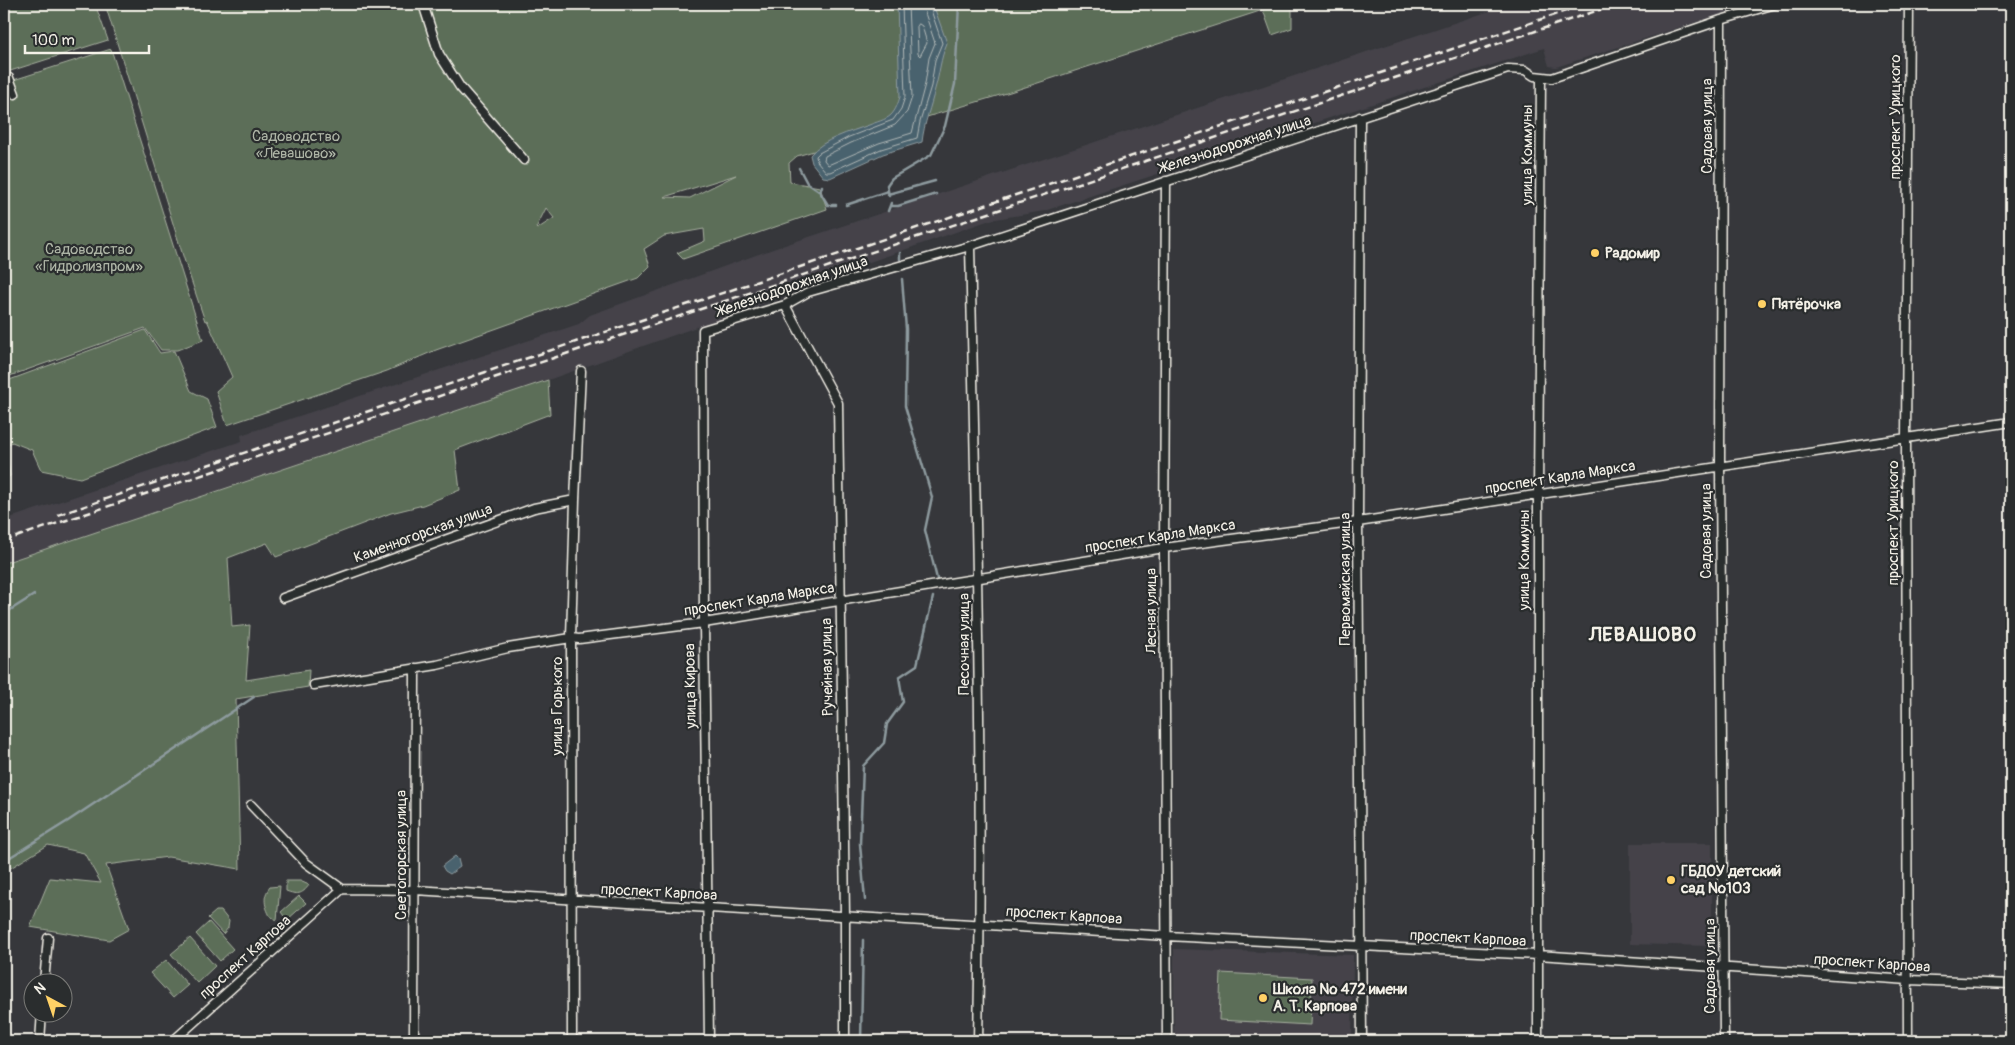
<svg xmlns="http://www.w3.org/2000/svg" width="2015" height="1045" viewBox="0 0 2015 1045" font-family="Pangolin,sans-serif">
  <rect width="100%" height="100%" fill="#36373b"/>
  <filter id="ink" filterUnits="userSpaceOnUse"><feTurbulence type="fractalNoise" baseFrequency=".02" numOctaves="2"/><feDisplacementMap in="SourceGraphic" scale="10" xChannelSelector="R" yChannelSelector="G"/><feConvolveMatrix kernelMatrix="1 2 1 2 8 2 1 2 1" color-interpolation-filters="sRGB"/></filter>
  <g filter="url(#ink)">
    <path fill="#45434a" d="M1511,4H1753L1556,67L1549,66L1544,48L1044,211L990,220L815,281L811,286L548,380L4,563V520L242,441L241,435L579,324L590,315L773,249Z
      M1630,843H1712V946L1630,944Z
      M1174,949L1353,955L1352,1041H1174Z"/>
    <path fill="#5b6e58" stroke="#a8b0a0" fill-rule="evenodd" d="M4,4H95L108,40L4,73Z
      M105,4H1292V28L1272,35L1263,10L1010,92L797,156L789,163L790,182L820,187L827,209L683,259L677,253L705,241L704,229L664,236L644,249L650,266L638,278L436,350L387,371L227,425L216,391L232,377L207,320L205,321L184,259ZM736,175L690,198L664,197ZM546,208L554,218L537,229L536,228Z
      M111,49L203,340L177,350H161L145,328L4,378V83Z
      M145,330L160,353L174,351L191,391L207,399L217,427L80,478L41,470L32,450L12,442L6,446L10,476L4,481V382Z
      M548,380L550,414L455,450L460,490L423,505L391,513L276,557L267,543L228,558L232,627L250,625L246,680L309,670L308,687L236,699L240,869L168,857L106,865L129,929L109,940L30,927L50,878L101,883L84,853L48,845L4,872V563Z
      M286,881H300L309,885C302,895 297,895 286,891Z
      M280,886L277,920L270,916C265,906 262,897 270,887Z
      M299,896L306,903L287,920L281,912Z
      M216,911H221L229,921L228,928L223,934L208,918Z
      M209,922L233,949L220,961L196,934Z
      M190,938L215,966L197,983L171,954Z
      M166,960L188,985L173,998L150,973Z
      M1221,973L1312,978L1310,1025L1219,1020Z"/>
    <path fill="#4a626e" stroke="#8e9b9f" d="M897,4H933L947,43C940,60 940,72 935,89C931,107 924,123 922,142L883,154L830,178L823,177L812,163L810,155C823,139 850,132 869,125C876,122 886,120 891,115C896,110 898,103 900,97Z
      M455,856L458,859L460,867L450,874L445,871L442,866Z"/>
    <g fill="none" stroke-linecap="round" stroke-linejoin="round">
      <path stroke="#b0b8b7" stroke-width="1" d="M902,4L905,97L901,109L893,120L849,137L819,153L816,156L817,161L826,172H830L881,149L917,138L920,122L931,86L935,60L942,43L929,4
        M908,4L912,97L907,112L895,125L851,143L825,156L824,160L828,165L879,143L912,133L925,84L929,58L935,43L922,4
        M919,24L922,26L927,43L920,56L918,54L917,27Z"/>
      <path stroke="#8e9b9f" stroke-width="2.5" d="M799,168L807,183L820,192
        M822,186L820,192L828,205H836
        M888,194L935,181
        M889,196L887,185L892,178L931,155L945,126L955,84L959,4
        M846,205L888,191
        M891,206H898L936,194
        M888,211L891,203
        M900,259V253
        M902,279L906,329L905,406L932,497L925,530L937,579
        M4,614L34,595
        M4,861L68,821L254,697
        M865,900L860,844L863,766L884,743L887,724L903,702L899,677L917,665L933,597
        M861,1041L863,940"/>
      <g stroke="#f4f1e8" stroke-width="11">
        <path id="minor" d="M423,4L439,54L460,87L524,160
          M1721,20L1720,465L1724,1041
          M9,78L15,94
          M1360,117L1358,522L1362,1041
          M1166,181L1164,548L1167,1041
          M970,246C976,511 983,776 978,1041
          M785,305L838,403L845,916V1041
          M283,598L534,508L575,500
          M314,685L437,665L508,648L571,638L579,639L704,623L1164,548L1358,522L2011,422
          M251,805L306,863L342,889
          M44,982L48,938
          M40,1041L42,1012
          M173,1041L342,889L415,890L1167,936L1538,955L1909,980L2011,984
          M414,1041L415,668
          M572,1041L571,638L575,500L581,371
          M709,1041L704,623L703,330L785,305L808,292L970,246L1508,69L1525,70L1534,76L1552,78L1721,20L1775,4
          M1538,1041V494L1541,78
          M1908,1041L1906,438L1909,4"/>
      </g>
      <use href="#minor" stroke="#2a2d2e" stroke-width="8"/>
      <path stroke="#f4f1e8" stroke-width="2.5" stroke-dasharray="8 4" stroke-linecap="butt" d="M58,515L1587,4
        M4,541L1617,4"/>
    </g>
  </g>
  <g fill="#ffd166" stroke="#2a2d2e" stroke-width="2">
    <circle cx="1595" cy="253" r="5"/>
    <circle cx="1762" cy="304" r="5"/>
    <circle cx="1671" cy="880" r="5"/>
    <circle cx="1263" cy="998" r="5"/>
  </g>
  <g text-anchor="middle" stroke-width="4.5" stroke-linejoin="round" paint-order="stroke">
    <g font-size="15" fill="#f4f1e8" stroke="#2a2d2e">
      <text transform="translate(1895 117) rotate(-90)" y="5">проспект Урицкого</text>
      <text transform="translate(1707 126) rotate(-90)" y="5">Садовая улица</text>
      <text transform="translate(1235 144) rotate(-18)" y="5">Железнодорожная улица</text>
      <text transform="translate(1527 155) rotate(-90)" y="5">улица Коммуны</text>
      <text transform="translate(792 286) rotate(-19)" y="5">Железнодорожная улица</text>
      <text transform="translate(1560 477) rotate(-9)" y="5">проспект Карла Маркса</text>
      <text transform="translate(1893 523) rotate(-90)" y="5">проспект Урицкого</text>
      <text transform="translate(1706 531) rotate(-90)" y="5">Садовая улица</text>
      <text transform="translate(423 533) rotate(-20)" y="5">Каменногорская улица</text>
      <text transform="translate(1160 536) rotate(-9)" y="5">проспект Карла Маркса</text>
      <text transform="translate(1524 560) rotate(-90)" y="5">улица Коммуны</text>
      <text transform="translate(1345 579) rotate(-90)" y="5">Первомайская улица</text>
      <text transform="translate(759 599) rotate(-9)" y="5">проспект Карла Маркса</text>
      <text transform="translate(1151 611) rotate(-90)" y="5">Лесная улица</text>
      <text transform="translate(964 644) rotate(-90)" y="5">Песочная улица</text>
      <text transform="translate(827 667) rotate(-91)" y="5">Ручейная улица</text>
      <text transform="translate(690 686) rotate(-91)" y="5">улица Кирова</text>
      <text transform="translate(557 706) rotate(-90)" y="5">улица Горького</text>
      <text transform="translate(401 855) rotate(-90)" y="5">Светогорская улица</text>
      <text transform="translate(659 892) rotate(3)" y="5">проспект Карпова</text>
      <text transform="translate(1064 915) rotate(4)" y="5">проспект Карпова</text>
      <text transform="translate(1468 938) rotate(3)" y="5">проспект Карпова</text>
      <text transform="translate(245 957) rotate(-42)" y="5">проспект Карпова</text>
      <text transform="translate(1872 963) rotate(4)" y="5">проспект Карпова</text>
      <text transform="translate(1710 966) rotate(-90)" y="5">Садовая улица</text>
    </g>
    <g font-size="15" fill="#afb6a7" stroke="#2a2d2e">
      <text x="296" y="141">Садоводство<tspan x="296" dy="17">«Левашово»</tspan></text>
      <text x="89" y="254">Садоводство<tspan x="89" dy="17">«Гидролизпром»</tspan></text>
    </g>
    <g font-size="15" font-weight="bold" fill="#f4f1e8" stroke="#2a2d2e" text-anchor="start">
      <text x="1605" y="258">Радомир</text>
      <text x="1772" y="309">Пятёрочка</text>
      <text x="1681" y="876">ГБДОУ детский<tspan x="1681" dy="17">сад №103</tspan></text>
      <text x="1273" y="994">Школа № 472 имени<tspan x="1273" dy="17">А. Т. Карпова</tspan></text>
    </g>
    <g font-size="20" font-weight="bold" letter-spacing="1" fill="#f4f1e8" stroke="#2a2d2e">
      <text x="1643" y="641">ЛЕВАШОВО</text>
    </g>
  </g>
  <rect width="2015" height="1045" fill="none" stroke="#2a2d2e" stroke-width="20"/>
  <rect x="10" y="10" width="1995" height="1025" fill="none" stroke="#f4f1e8" stroke-width="2" filter="url(#ink)"/>
  <g transform="translate(48 998) rotate(320)"><circle r="24" fill="#2a2d2e" stroke="#7b7b78"/>
  <path d="M0-4L9 19L0 12L-9 19Z" fill="#ffd166"/>
  <text y="-8" font-size="14" font-weight="bold" text-anchor="middle" fill="#f4f1e8">N</text>
  </g>
  <path d="M25 45v8h124v-8" fill="none" stroke="#f4f1e8" stroke-width="2.5"/>
  <text x="32" y="45" font-size="15" fill="#f4f1e8" stroke="#2a2d2e" stroke-width="4" paint-order="stroke">100 m</text>
</svg>
